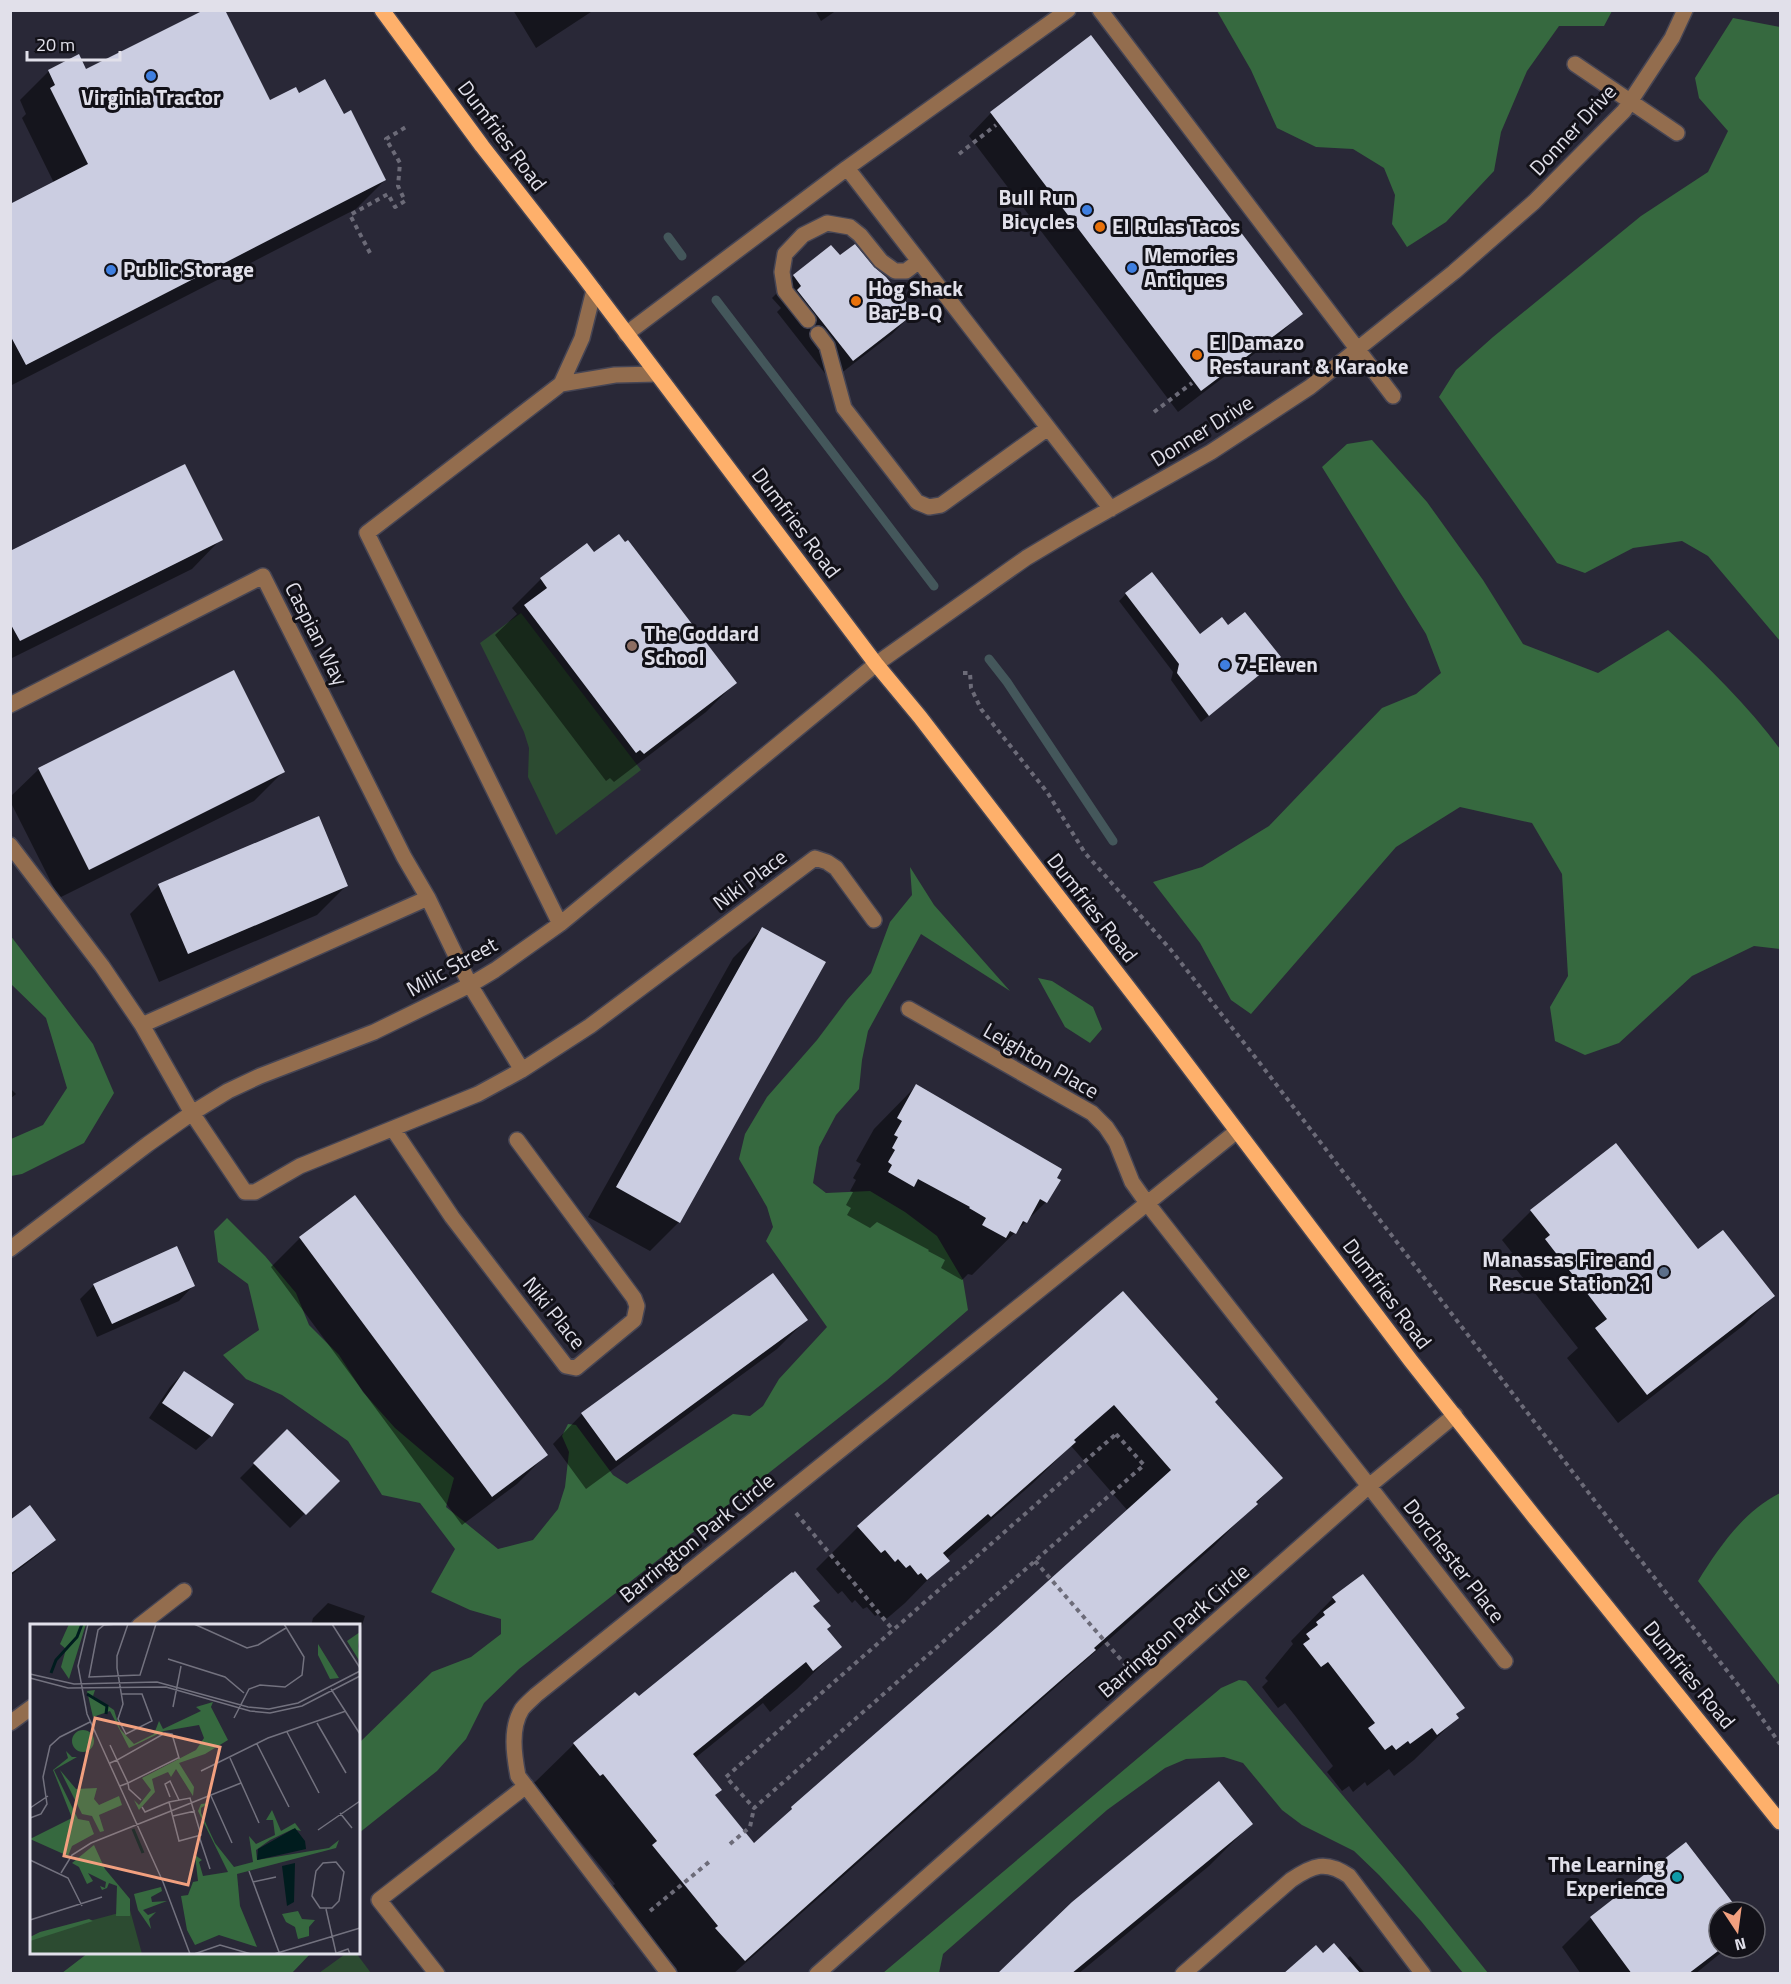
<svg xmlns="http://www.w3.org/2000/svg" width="1791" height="1984" viewBox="0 0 1791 1984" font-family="'Titillium Web',sans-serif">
  <rect width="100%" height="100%" fill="#292837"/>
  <path fill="#2c4b31" d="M521,613L641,770L556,835L528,777L529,748L524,732L480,643Z
    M348,1952L356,1953L371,1973H319Z"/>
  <path fill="#36693f" d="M1217,11H1612L1604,26H1559L1527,71L1501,132L1494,171L1446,222L1407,247L1392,224L1395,195L1384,168L1353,149L1316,147L1277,128L1251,70Z
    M1733,18L1780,27V641L1708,556L1682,541L1633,548L1585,573L1557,563L1439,397L1456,370L1493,337L1641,216L1708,172L1728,131L1699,98L1695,78Z
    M1372,440L1427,502L1483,580L1523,644L1598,673L1668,630C1708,666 1748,706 1780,749V949L1754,946L1692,976L1619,1043L1585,1055L1555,1041L1550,1007L1568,976L1562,874L1532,823L1460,807L1396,847L1251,1014L1231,1000L1200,943L1153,882L1202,867L1269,826L1382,708L1416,694L1441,673L1426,634L1322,467L1347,444Z
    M910,867L934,905L1010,991L921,934L868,1031L862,1060L859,1089L836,1115L819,1147L813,1183L826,1193L870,1191L905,1212L937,1236L963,1280L968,1310L887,1380L519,1669L484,1703L466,1739L437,1771L359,1833V1743L432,1672L471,1657L501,1634V1619L470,1610L431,1592L455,1549L420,1503L382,1495L348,1441L282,1395L246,1379L223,1355L259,1330L248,1284L218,1262L214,1231L227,1218L265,1256L296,1293L309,1325L339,1355L363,1392L395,1428L454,1478L446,1507L498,1549L533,1540L558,1509L565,1487L569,1452L562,1436L568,1424L576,1425L613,1475L627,1484L733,1414L750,1416L763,1406L779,1379L827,1327L766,1241L773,1227L767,1207L739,1159L745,1134L767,1097L817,1040L847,1000L871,973L890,922L912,895Z
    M10,935L93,1044L114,1093L84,1143L22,1174L11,1176V1139L43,1125L67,1088L46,1018L11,984Z
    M1038,978L1052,981L1093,1007L1102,1029L1090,1043L1065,1027Z
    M1780,1493V1686L1698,1581C1719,1547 1744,1511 1780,1493Z
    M1239,1680L1246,1681L1404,1868L1488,1973H1463L1421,1921L1379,1875L1354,1851L1302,1825L1282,1810L1243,1763L1224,1757L1186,1759L1165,1768L1107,1810L943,1954L939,1973H883L1221,1688Z
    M88,1953V1952L311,1953L292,1973H62Z"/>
  <path fill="#0007" d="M513,10H594L536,48Z
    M815,10H837L821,21Z
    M1091,37L1301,313L1279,335L1178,412L969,136L990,114Z
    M49,71H86L270,102L298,95L343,116L385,180L356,209L10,386V206L54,183L22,118L26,114L20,100Z
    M831,247L840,258L913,313L892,334L831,381L777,312L781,308L772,298L794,276Z
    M221,539L192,569L10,659V552Z
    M594,555L735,683L706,712L614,782L610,778L606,781L495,635L517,614L512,608L541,579Z
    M1126,594L1199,636L1228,627L1272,664L1201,722L1171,680L1173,672L1119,601Z
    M39,769L283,772L254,801L59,898L10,801V797Z
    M159,885L346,886L317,915L159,982L130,914Z
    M762,929L679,1222L650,1251L588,1217L733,958Z
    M916,1086L1046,1202L972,1275L968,1274L962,1280L941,1268L945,1260L928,1251L929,1250L877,1222L870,1228L847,1215L851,1208L846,1205L853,1192L850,1191L856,1180L853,1178L861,1164L856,1161L874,1129Z
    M10,1088L16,1094L10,1099Z
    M1531,1211L1698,1251L1773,1296L1744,1325L1618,1423L1567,1358L1578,1348L1516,1269L1521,1264L1502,1240Z
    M300,1238L546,1455L517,1484L462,1525L271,1267Z
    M773,1275L806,1320L777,1349L586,1489L553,1444L582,1414Z
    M94,1285L193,1286L179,1301L97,1337L80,1299Z
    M1123,1293L1213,1402L1281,1478L1214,1546L733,1974H676L674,1971L677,1969L610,1888L615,1884L559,1815L557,1817L531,1786L574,1744L635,1694L638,1698L812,1606L825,1630L840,1647L797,1689L770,1712L763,1703L694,1759L713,1796L753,1845L792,1809L997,1629L1128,1511L1071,1446L1032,1484L946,1559L947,1560L905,1603L884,1621L878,1614L875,1616L867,1607L863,1609L855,1600L852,1603L842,1591L838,1594L816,1569L858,1527Z
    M184,1372L211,1436L196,1450L149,1418L170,1387Z
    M287,1431L338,1481L290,1528L240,1478Z
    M10,1521L54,1540L39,1554L10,1576Z
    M1333,1598L1463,1707L1455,1716L1457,1718L1414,1760L1394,1776L1389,1769L1367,1786L1365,1782L1353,1792L1349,1786L1342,1791L1327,1772L1333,1766L1296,1717L1285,1703L1278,1708L1262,1687L1268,1681L1265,1678L1293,1644L1291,1641Z
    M328,1603L365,1616L358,1637V1626H311L313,1618Z
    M1251,1824L1209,1866L1078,1974H999Z
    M1686,1845L1738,1912H1719V1948H1727L1695,1974H1581L1562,1947L1591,1918Z
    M1323,1955L1347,1959L1350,1956L1364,1972L1285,1974Z"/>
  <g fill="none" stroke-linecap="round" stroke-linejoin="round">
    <path stroke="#44575b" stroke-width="9" d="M668,237L682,256
      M716,300L934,586
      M989,659L1007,682L1113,841"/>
  </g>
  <path fill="#cbcde1" d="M204,10H225L270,100L296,87L299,93L325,79L344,114L351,110L386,180L26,365L10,335V204L88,164L50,88L55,85L48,70L79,54L86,69Z
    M1091,35L1303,314L1201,391L990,112Z
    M855,244L874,267L886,277L915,313L853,361L797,290L801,286L793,275L831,245L840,255Z
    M185,464L223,540L20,641L10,623V551Z
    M619,534L625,542L628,540L737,683L644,754L640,750L636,753L524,605L547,588L540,578L587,543L594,552Z
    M1152,572L1200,634L1222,617L1228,625L1245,612L1281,657L1209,716L1177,673L1179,664L1125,593Z
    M234,670L285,772L89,870L38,768Z
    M319,816L348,886L188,954L158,884Z
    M762,927L826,962L680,1223L616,1187Z
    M916,1084L1062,1169L1057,1178L1061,1180L1047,1203L1040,1199L1027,1223L1023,1221L1016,1234L1010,1231L1006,1238L982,1225L986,1218L969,1208L970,1207L918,1179L914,1187L888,1172L892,1165L888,1162L895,1150L892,1148L898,1137L894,1135L902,1121L897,1118Z
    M1616,1143L1698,1249L1723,1230L1775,1296L1647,1395L1595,1328L1607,1319L1545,1239L1550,1235L1530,1210Z
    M355,1195L548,1455L492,1497L299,1237Z
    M177,1246L195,1286L112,1324L93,1284Z
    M773,1273L808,1320L616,1461L581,1413Z
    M1123,1291L1218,1399L1215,1402L1283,1478L1256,1502L1258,1504L1094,1648L1096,1650L1068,1674L962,1767L745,1961L715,1928L718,1926L652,1845L657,1841L603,1774L600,1776L573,1743L635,1692L639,1696L792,1572L793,1573L795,1571L820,1601L813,1606L831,1626L827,1629L842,1647L813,1671L806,1662L693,1754L722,1790L715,1795L754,1843L792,1809L791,1807L996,1628L1171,1470L1114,1405L1074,1440L1076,1442L1049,1466L991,1517L988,1514L943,1553L950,1561L927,1580L921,1573L918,1575L910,1565L906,1568L898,1559L895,1562L885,1550L881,1553L857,1526Z
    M184,1371L234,1404L212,1437L162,1403Z
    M287,1429L340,1481L306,1515L253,1463Z
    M30,1505L56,1540L10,1574V1520Z
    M1363,1574L1465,1708L1456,1714L1459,1718L1437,1735L1432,1728L1410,1744L1408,1741L1396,1750L1392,1745L1385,1750L1368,1728L1375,1723L1338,1675L1328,1662L1321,1667L1303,1644L1310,1639L1306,1634L1318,1625L1316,1622L1325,1615L1323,1612L1336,1602L1332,1597Z
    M1219,1781L1253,1824L1071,1974H997L1072,1902Z
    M1686,1842L1740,1912H1719V1948H1722L1688,1974H1632L1590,1917Z
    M1334,1943L1361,1974H1283L1316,1945L1323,1953Z"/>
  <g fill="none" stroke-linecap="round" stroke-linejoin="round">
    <g stroke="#464554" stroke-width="18">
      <path id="minor" d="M1100,10L1393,396
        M1575,64L1677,133
        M847,168L1111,509
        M808,320L785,291L782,272L785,254L803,235L827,223L850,227L860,235L881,261L895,271H906L919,261
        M626,334L847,168L1068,10
        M818,334L827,346L844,408L917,502L929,507L941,505L1048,428
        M561,384L615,375L657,374
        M10,705L263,576L404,857L428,898L470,985L522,1070
        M10,845L102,966L142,1025L192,1113L245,1192H255L300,1166L478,1094L522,1070L590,1026L815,858L827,862L836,868L874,920
        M560,924L367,533L561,384L582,338L594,290
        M142,1025L428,898
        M393,1129L452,1217L566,1366L576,1368L634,1320L637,1306L634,1298L517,1140
        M10,1249L148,1144L192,1113L228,1091L260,1076L374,1032L470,985L495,970L560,924L876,664L1026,558L1073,530L1211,452L1310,387L1454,272L1534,202L1624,111L1672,38L1685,10
        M1455,1415L1369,1486L1505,1661
        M139,1626L184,1591
        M10,1723L32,1707
        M437,1974L379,1900L526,1786
        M669,1974L518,1776C514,1755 510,1728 522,1709C526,1704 532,1699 536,1695L1237,1131
        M817,1974L1369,1486L1147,1203L1132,1182L1116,1142L1106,1127L1092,1113L909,1009
        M1183,1974L1291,1880C1313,1865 1326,1860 1349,1876L1423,1974"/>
    </g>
    <g stroke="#464554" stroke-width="18">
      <path id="major" d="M382,10L482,146L581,273L876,664L920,717L1154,1021L1411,1361L1536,1519L1780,1822"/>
    </g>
    <path stroke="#6c6b78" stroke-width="4" stroke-dasharray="4.5 4.5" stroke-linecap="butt" d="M959,154L996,125
      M370,253L350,215L388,194L395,207L405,201L398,186L400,163L386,139L406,127
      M1154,412L1192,383
      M963,673H970L971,688L981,709L1047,792L1085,853L1171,950L1259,1062L1611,1522L1742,1690L1780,1744
      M1116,1434L1144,1465L754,1808L726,1777Z
      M796,1513L893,1630
      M1035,1561L1129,1669
      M730,1844L750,1827L754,1808
      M650,1911L709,1862"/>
    <use href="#minor" stroke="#936d4e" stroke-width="15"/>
    <use href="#major" stroke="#feb06b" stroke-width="15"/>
  </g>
  <g fill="#3f7fe0" stroke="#121118" stroke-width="2">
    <circle cx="151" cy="76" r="6"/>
    <circle cx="1087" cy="210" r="6"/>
    <circle cx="1132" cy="268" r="6"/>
    <circle cx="111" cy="270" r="6"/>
    <circle cx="1225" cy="665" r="6"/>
  </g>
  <g fill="#e8710a" stroke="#121118" stroke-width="2">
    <circle cx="1100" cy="227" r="6"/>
    <circle cx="856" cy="301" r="6"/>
    <circle cx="1197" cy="355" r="6"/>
  </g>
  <circle fill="#8d6e63" stroke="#121118" stroke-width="2" cx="632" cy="646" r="6"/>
  <circle fill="#5c6f8a" stroke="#121118" stroke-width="2" cx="1664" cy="1272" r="6"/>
  <circle fill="#0f9aa8" stroke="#121118" stroke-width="2" cx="1677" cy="1877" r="6"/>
  <g text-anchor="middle" stroke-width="6" stroke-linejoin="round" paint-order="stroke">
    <g font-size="21" font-weight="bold" fill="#e1e0ea" stroke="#121118" text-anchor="start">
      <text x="151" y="105" text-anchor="middle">Virginia Tractor</text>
      <text x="1075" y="205" text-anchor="end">Bull Run<tspan x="1075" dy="24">Bicycles</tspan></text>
      <text x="1112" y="234">El Rulas Tacos</text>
      <text x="1144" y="263">Memories<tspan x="1144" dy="24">Antiques</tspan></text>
      <text x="123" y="277">Public Storage</text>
      <text x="868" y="296">Hog Shack<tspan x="868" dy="24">Bar-B-Q</tspan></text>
      <text x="1209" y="350">El Damazo<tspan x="1209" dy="24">Restaurant &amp; Karaoke</tspan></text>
      <text x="644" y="641">The Goddard<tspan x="644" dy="24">School</tspan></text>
      <text x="1237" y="672">7-Eleven</text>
      <text x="1652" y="1267" text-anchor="end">Manassas Fire and<tspan x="1652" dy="24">Rescue Station 21</tspan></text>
      <text x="1665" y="1872" text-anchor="end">The Learning<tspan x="1665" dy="24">Experience</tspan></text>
    </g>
    <g font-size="21" fill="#e1e0ea" stroke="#121118">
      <text transform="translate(1573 130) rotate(-47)" y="7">Donner Drive</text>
      <text transform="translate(502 136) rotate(53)" y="7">Dumfries Road</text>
      <text transform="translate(1202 431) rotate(-32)" y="7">Donner Drive</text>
      <text transform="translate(796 523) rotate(53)" y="7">Dumfries Road</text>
      <text transform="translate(316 634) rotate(63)" y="7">Caspian Way</text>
      <text transform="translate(750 880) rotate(-37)" y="7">Niki Place</text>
      <text transform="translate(1092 908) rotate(52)" y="7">Dumfries Road</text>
      <text transform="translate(452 967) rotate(-29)" y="7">Milic Street</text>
      <text transform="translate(1041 1061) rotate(30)" y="7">Leighton Place</text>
      <text transform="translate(1387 1294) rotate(53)" y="7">Dumfries Road</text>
      <text transform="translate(554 1313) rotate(51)" y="7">Niki Place</text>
      <text transform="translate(697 1538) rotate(-39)" y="7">Barrington Park Circle</text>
      <text transform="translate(1454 1561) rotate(52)" y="7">Dorchester Place</text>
      <text transform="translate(1174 1631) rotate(-41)" y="7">Barrington Park Circle</text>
      <text transform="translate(1689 1675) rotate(51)" y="7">Dumfries Road</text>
    </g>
  </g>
  <g transform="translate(30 1624)">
    <rect width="330" height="330" fill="#292837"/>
    <path d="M100,286L112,330H0V313Z" fill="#2c4b31"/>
    <path d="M39,0H56L39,55L31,43L36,25L30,20ZM330,8L328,22L330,38L317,17ZM288,20L309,54L300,55L288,31ZM65,66L63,72L84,86L90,105L104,120L124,110L129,97L133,105L171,87L166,83L183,78L181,83L198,116L175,130L149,139L164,163L163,172L146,145L141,153L138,148L122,155L125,168L109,186L104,176L109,181L121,166L112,154L166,126L174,114L169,101L134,107L99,124L80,87L63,93L57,67ZM42 117a11 11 0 1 1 22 0a11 11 0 1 1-22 0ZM36,127L42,133H47L24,146L48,195L59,197L64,210L42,222L38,232L0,215L42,194L23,146L38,134ZM30,146L46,165L67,164L64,175L69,181L89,172L92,181L69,191L74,207L70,208L62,192L52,190ZM179,179L171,184V189L185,219L204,243L223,238L219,212L226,220L245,211L243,196H236L242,186L251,207L265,199L271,207L263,205L240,216L226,226L227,236L299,224L309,216L306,224L207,250L210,282L227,323L189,311L165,321L157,306L151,272L158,271L163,258L168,257L165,231L172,236L169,238L173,252L198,248L168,187L171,180ZM64,221L75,245L100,275V292H86L87,262L79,259L77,264L72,266L70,262L75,264L76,258L58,249L63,257L57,260L49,243L42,239ZM131,263L132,267L121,273L122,278L137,277L113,286L118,291L126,288L119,295L121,305L108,286L104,270ZM268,287L272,295L285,296L279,303V312L268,315L265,303L256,298L252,290ZM59,295L63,297L0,317V313L10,308Z" fill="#36693f"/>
    <path d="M265,204L275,217L276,225L227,236L228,225ZM265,239L264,278L257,282L252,242Z" fill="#001c1e"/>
    <path fill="none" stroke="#001c1e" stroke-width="3" d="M21,49L26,36L47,13L52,0M57,70L77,82L76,90M103,205L113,229"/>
    <path fill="none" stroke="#73727f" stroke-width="1.5" d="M58,0L48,42L57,90L133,258L160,330M87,0L74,1L68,6L59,53L110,51L126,0M164,0L217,24L228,21L256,4M302,0L330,44M138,35L195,53L214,69M0,50L44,60L127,58L218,83L239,85L268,79L330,47M0,54L38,64L136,63L220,87L240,89L272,82L330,52M301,65L330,110M91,70H112L122,97L96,110L88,95L93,80L87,44V32L98,0M143,83L151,42M204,94L219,65L230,61L255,63L272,51L274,33L254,0M287,99L316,149M257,108L289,169M227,120L259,183M200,134L229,199M80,139L87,136L80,121M171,147L238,114L316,87M90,162L98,159L148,134H149L142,110L135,109L87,136L98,159L99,165L111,176M181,172L202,219M140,173L135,160L140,157L149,176M112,183L115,188L139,178L160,174L171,211L149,217L139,178M0,184L18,172M310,189L322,204M143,192L165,187M0,194L11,190L17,180L13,153L20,122L30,113L60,98M288,206L330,177M169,212L180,245M0,236L38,254L52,282M306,238L314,248L309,277L302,284H290L282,272L286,247L293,239ZM219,247L249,328M31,249L42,231L61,219L211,159M223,258L246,253M296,285L306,329M0,296L72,273M164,330L190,321L221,330M244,330L330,304M304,330L318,325L320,330"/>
    <path fill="#f2a07f" fill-opacity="0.15" stroke="#f2a07f" stroke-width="3" d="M65,94L190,123L158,261L34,232Z"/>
    <rect width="330" height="330" fill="none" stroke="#e1e0ea" stroke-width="3"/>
  </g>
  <rect width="1791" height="1984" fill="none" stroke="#e1e0ea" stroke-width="24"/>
  <g transform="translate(1737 1930) rotate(167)"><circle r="28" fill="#121118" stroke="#65646c" stroke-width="1.5"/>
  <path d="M0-4.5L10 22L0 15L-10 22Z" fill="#f2a07f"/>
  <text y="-9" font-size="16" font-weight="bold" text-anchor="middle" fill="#e1e0ea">N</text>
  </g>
  <path d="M27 51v9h93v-9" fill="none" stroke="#e1e0ea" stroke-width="3"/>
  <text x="36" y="51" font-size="18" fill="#e1e0ea" stroke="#121118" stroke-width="4.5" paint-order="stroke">20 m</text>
</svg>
